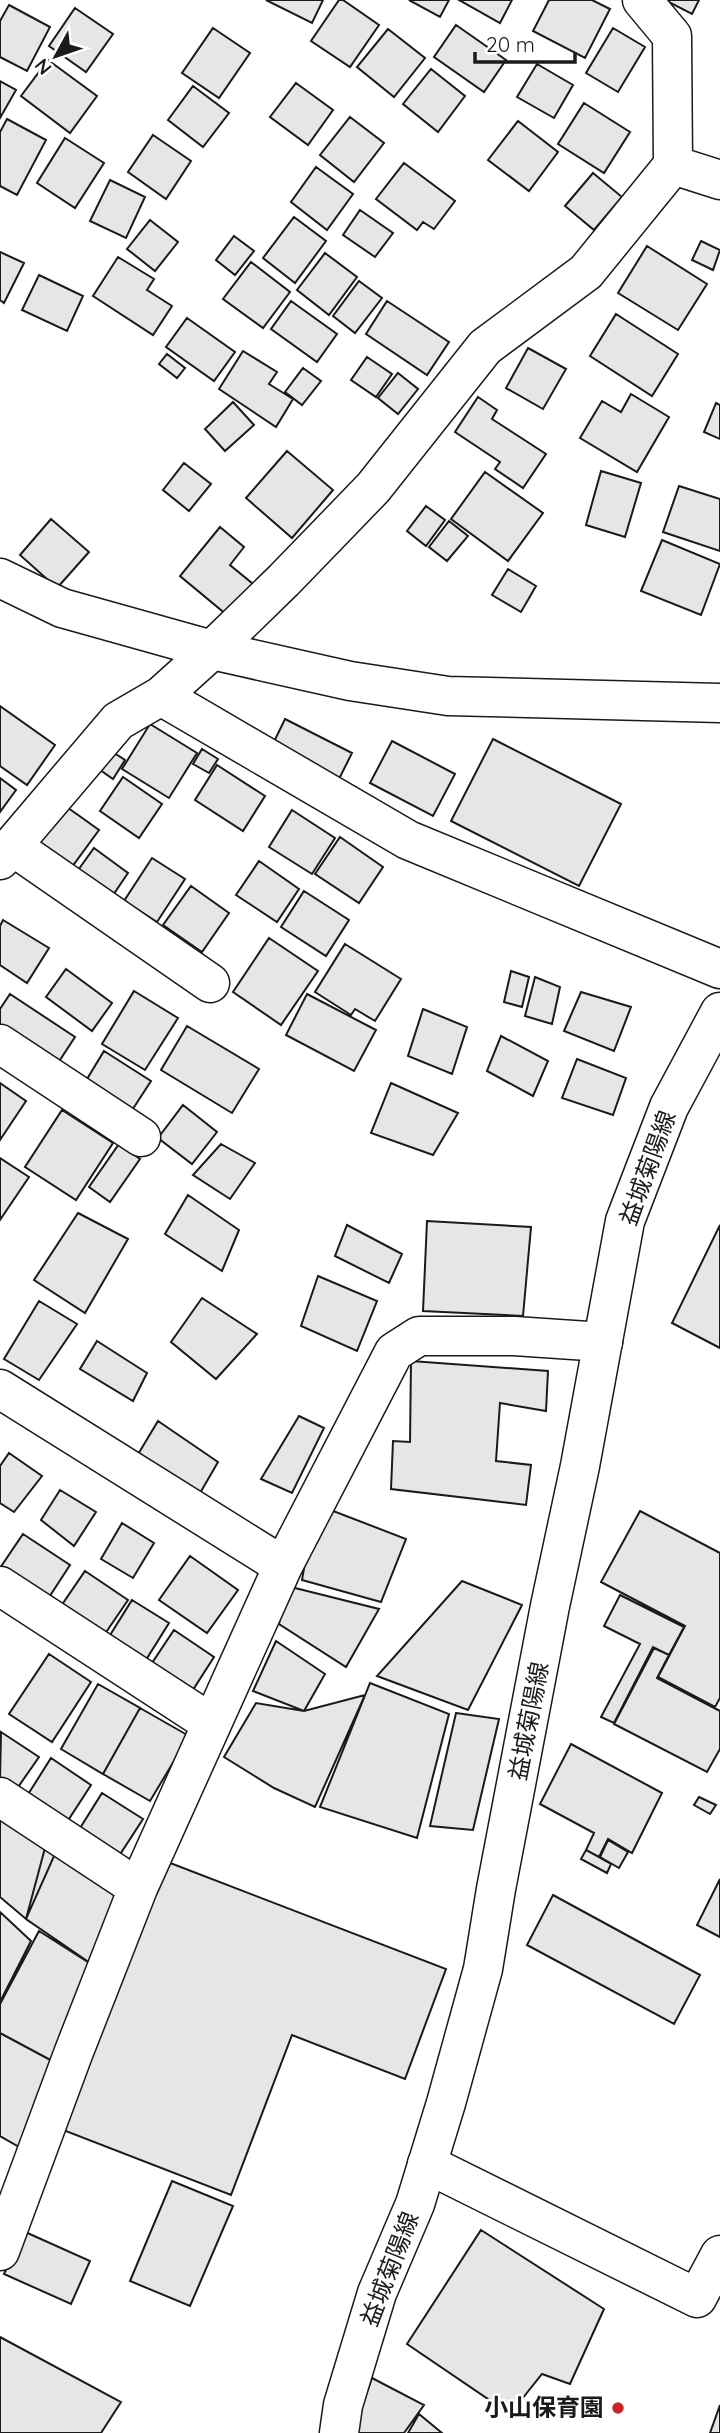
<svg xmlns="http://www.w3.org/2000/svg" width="720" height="2433" viewBox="0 0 720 2433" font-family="Quicksand,'Noto Sans JP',sans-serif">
  <rect width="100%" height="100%" fill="#fff"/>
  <path fill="#e6e6e6" stroke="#1a1a1a" stroke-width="2" d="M266,0H323L312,23Z
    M339,0H343L379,25L350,67L311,41Z
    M409,0H449L440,17Z
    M459,0H512L500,23Z
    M549,0H592L610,9L585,58L533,31Z
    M665,0H699L692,14Z
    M9,5L50,27L27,71L0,57V21Z
    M75,8L113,34L86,72L49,46Z
    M456,25L506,60L484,92L434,57Z
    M213,28L250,53L219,98L182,73Z
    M613,28L645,47L618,92L586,73Z
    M388,29L425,58L394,97L357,67Z
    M48,60L97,96L70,133L21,96Z
    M537,64L573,85L554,118L517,97Z
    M431,69L465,96L438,132L403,104Z
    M0,81L16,90L0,118Z
    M296,83L333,110L308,145L270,117Z
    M193,86L229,113L203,147L168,120Z
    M584,103L630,132L604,173L558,144Z
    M350,117L384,143L354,182L320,155Z
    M7,119L46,140L17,195L0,186V132Z
    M518,121L558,152L529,191L488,160Z
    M153,135L191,161L166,199L128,172Z
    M65,138L104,163L75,208L37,183Z
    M404,163L455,201L434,229L423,222L417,230L376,199Z
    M316,167L353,194L327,230L291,202Z
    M593,173L622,197L594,230L565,206Z
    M110,180L145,197L126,238L90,221Z
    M360,210L393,233L375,257L343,235Z
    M294,217L326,241L295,283L263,258Z
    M150,220L178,242L155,271L127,249Z
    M234,236L254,251L235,275L216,260Z
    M701,241L720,250L713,270L692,260Z
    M647,246L707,284L678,330L618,293Z
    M0,252L24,263L4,303L0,300Z
    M325,253L357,277L329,315L297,290Z
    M118,257L154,279L147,290L172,306L153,335L93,296Z
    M251,262L290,292L263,328L223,299Z
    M39,275L83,296L67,331L22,310Z
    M359,281L382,298L355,333L333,316Z
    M291,301L337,334L317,362L271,329Z
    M387,301L449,342L427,375L366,334Z
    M616,314L678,354L652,396L590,356Z
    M187,318L235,352L214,381L166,347Z
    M528,348L566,369L543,409L506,388Z
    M243,351L277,372L269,384L293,399L276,427L219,389Z
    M167,354L185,368L177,378L159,364Z
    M367,357L392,374L376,397L351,380Z
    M303,368L321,381L302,405L285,392Z
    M398,373L418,389L398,414L378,398Z
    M631,394L669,417L637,472L580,438L602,401L621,412Z
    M478,397L497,410L492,419L546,454L523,488L495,469L500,462L455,432Z
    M233,402L254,425L225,451L205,429Z
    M716,403L720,405V439L704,432Z
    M287,451L333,490L292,538L246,498Z
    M184,463L211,484L189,511L163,490Z
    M601,471L641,483L625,537L586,525Z
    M485,472L543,513L508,561L451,519Z
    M679,486L720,499V551L663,532Z
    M426,506L445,520L426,546L407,531Z
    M51,519L89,552L57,588L20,555Z
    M449,521L468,536L447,561L429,547Z
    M220,527L244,547L230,565L253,584L227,615L180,576Z
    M662,540L720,564L701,615L641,591Z
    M508,569L536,586L521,612L492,595Z
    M0,706L55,745L27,785L0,766Z
    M285,719L352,753L334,789L267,756Z
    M150,724L197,753L169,798L122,769Z
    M493,739L621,804L579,886L451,821Z
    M392,741L455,774L433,816L370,783Z
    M108,749L125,760L113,779L96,767Z
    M202,749L218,759L209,773L193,764Z
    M217,765L265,796L243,831L195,800Z
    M123,777L162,804L139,838L100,811Z
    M0,778L16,790L0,812Z
    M64,805L99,830L66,875L31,850Z
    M292,810L335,838L312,874L269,847Z
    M340,837L383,867L359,903L315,874Z
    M94,848L128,873L111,898L76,873Z
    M152,858L185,879L157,922L124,901Z
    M259,861L299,889L277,922L236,895Z
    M191,886L229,913L202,952L163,925Z
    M304,891L349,920L326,956L281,927Z
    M3,920L49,948L27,983L0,965V926Z
    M269,938L318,971L281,1025L233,992Z
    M345,944L401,979L375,1021L355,1009L351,1015L315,992Z
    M66,969L112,1003L92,1031L46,997Z
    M511,971L529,977L522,1007L504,1002Z
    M535,977L560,987L552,1024L525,1016Z
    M134,991L178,1018L145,1070L102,1044Z
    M581,992L631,1007L614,1051L564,1031Z
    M10,994L75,1037L52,1072L0,1037V1009Z
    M307,994L376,1030L354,1071L286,1035Z
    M423,1009L467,1027L452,1074L408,1056Z
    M187,1026L259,1069L232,1113L161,1070Z
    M501,1036L548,1061L533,1096L487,1071Z
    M104,1051L151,1081L127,1118L81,1089Z
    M577,1059L626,1078L613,1115L562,1098Z
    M0,1083L26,1101L0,1140Z
    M391,1083L458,1113L433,1155L371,1133Z
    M183,1105L217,1132L192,1164L158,1138Z
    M62,1110L113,1143L76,1200L25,1167Z
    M119,1144L140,1159L110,1202L89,1187Z
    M221,1144L255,1163L230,1199L193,1175Z
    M0,1158L29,1177L0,1220Z
    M188,1195L239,1230L222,1271L165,1234Z
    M78,1213L128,1239L85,1313L34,1280Z
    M427,1221L531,1227L523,1316L423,1311Z
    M347,1225L402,1254L389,1283L335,1256Z
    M720,1225V1348L672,1323Z
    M318,1276L377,1301L357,1351L301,1326Z
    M202,1298L257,1334L216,1379L171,1342Z
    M39,1301L77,1324L39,1380L4,1359Z
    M97,1341L147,1373L133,1401L80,1369Z
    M411,1361L548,1371L546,1411L500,1403L496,1461L531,1465L526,1505L391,1489L393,1441L410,1442Z
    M299,1416L324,1428L292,1493L261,1479Z
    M158,1421L218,1462L196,1500L137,1456Z
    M9,1453L42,1476L14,1512L0,1503V1466Z
    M60,1490L96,1512L74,1546L41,1520Z
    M315,1504L406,1539L381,1602L302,1580Z
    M640,1511L720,1553V1698L715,1707L658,1677L685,1626L601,1582Z
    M122,1523L154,1543L133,1578L101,1559Z
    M23,1534L70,1565L44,1605L0,1568Z
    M190,1556L238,1590L207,1633L159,1600Z
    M85,1571L128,1600L100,1641L57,1612Z
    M462,1581L522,1605L468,1710L377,1676Z
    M287,1586L379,1609L346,1667L279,1624Z
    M620,1595L684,1627L669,1655L653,1647L614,1723L601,1717L640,1644L604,1626Z
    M132,1600L169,1623L144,1663L107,1640Z
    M174,1630L214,1657L189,1696L148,1669Z
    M276,1641L325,1674L304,1711L253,1691Z
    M654,1648L669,1655L657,1678L720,1711V1749L707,1772L614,1724Z
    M49,1654L91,1682L52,1742L9,1714Z
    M370,1683L449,1714L417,1838L320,1807Z
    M98,1684L140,1708L103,1774L61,1749Z
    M365,1695L315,1807L274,1788L224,1757L256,1703L304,1711Z
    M140,1708L189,1736L150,1801L103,1774Z
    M456,1713L499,1719L473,1830L430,1826Z
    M1,1732L39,1757L16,1790L0,1779Z
    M571,1744L662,1793L632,1853L608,1839L599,1857L586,1850L594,1833L540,1804Z
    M51,1758L91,1785L67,1822L27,1796Z
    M102,1793L143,1819L117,1859L77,1833Z
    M699,1797L716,1805L710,1814L694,1805Z
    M0,1812L59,1845L26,1919L0,1897Z
    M608,1840L628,1852L619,1868L600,1857Z
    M45,1848L124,1891L93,1965L26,1919Z
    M586,1850L611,1864L607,1873L581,1859Z
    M165,1861L446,1969L405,2079L292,2035L231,2195L63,2130Z
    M720,1879V1937L697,1925Z
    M553,1895L700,1975L674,2024L527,1945Z
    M0,1912L31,1941L0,2002Z
    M39,1931L105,1973L56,2063L0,2033V2004Z
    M0,2033L56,2063L28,2152L0,2136Z
    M172,2181L233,2206L190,2306L130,2281Z
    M481,2230L604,2309L570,2384L542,2374L510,2414L407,2344Z
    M23,2231L90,2261L71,2304L4,2274Z
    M0,2337L121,2402L101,2433H0Z
    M372,2378L424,2405L404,2433H352Z
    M720,2405V2433H710Z
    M419,2414L442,2433H408Z"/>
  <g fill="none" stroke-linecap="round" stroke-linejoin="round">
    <g stroke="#1a1a1a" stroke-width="41">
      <path id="minor" d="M673,165L720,180
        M0,578L62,608L212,650L350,681L448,696L720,703
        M161,696L408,840L720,969
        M12,846L210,983
        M0,860L118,721L161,696L212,650L284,580L373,488L485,347L586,272L673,165L672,36L642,0
        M0,1044L141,1137
        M0,1389L283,1566
        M0,1586L212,1724
        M0,1797L138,1888
        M427,2164L697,2298L720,2255
        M0,2251L73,2054L138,1888L283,1566L394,1352L419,1336H514L603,1342"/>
    </g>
    <g stroke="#1a1a1a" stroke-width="41">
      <path id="major" d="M339,2433L343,2405L377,2293L415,2204L446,2103L483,1969L496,1889L550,1606L580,1466L625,1221L669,1107L720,1012"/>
    </g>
    <use href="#minor" stroke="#fff" stroke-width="38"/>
    <use href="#major" stroke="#fff" stroke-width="38"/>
  </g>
  <circle fill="#c62828" stroke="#fff" stroke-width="2.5" cx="618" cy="2408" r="7"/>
  <g text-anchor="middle" stroke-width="5" stroke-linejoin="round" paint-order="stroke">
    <g font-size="24" fill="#1a1a1a" stroke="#fff">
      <text transform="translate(648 1168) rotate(-70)" y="8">益城菊陽線</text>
      <text transform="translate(529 1721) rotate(-79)" y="8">益城菊陽線</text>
      <text transform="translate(390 2269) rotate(-69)" y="8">益城菊陽線</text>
    </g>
    <g font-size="24" font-weight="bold" fill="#1a1a1a" stroke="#fff" text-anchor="end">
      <text x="604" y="2416">小山保育園</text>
    </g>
  </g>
  <g transform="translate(56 56) rotate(230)" stroke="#ffffff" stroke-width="5" paint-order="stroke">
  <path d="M0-5L12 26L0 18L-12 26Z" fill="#1a1a1a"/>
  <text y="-10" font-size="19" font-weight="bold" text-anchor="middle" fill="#1a1a1a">N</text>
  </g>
  <path d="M475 52v10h100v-10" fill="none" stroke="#1a1a1a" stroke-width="3.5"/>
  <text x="486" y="52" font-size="21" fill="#1a1a1a" stroke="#ffffff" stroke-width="5" paint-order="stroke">20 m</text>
</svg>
